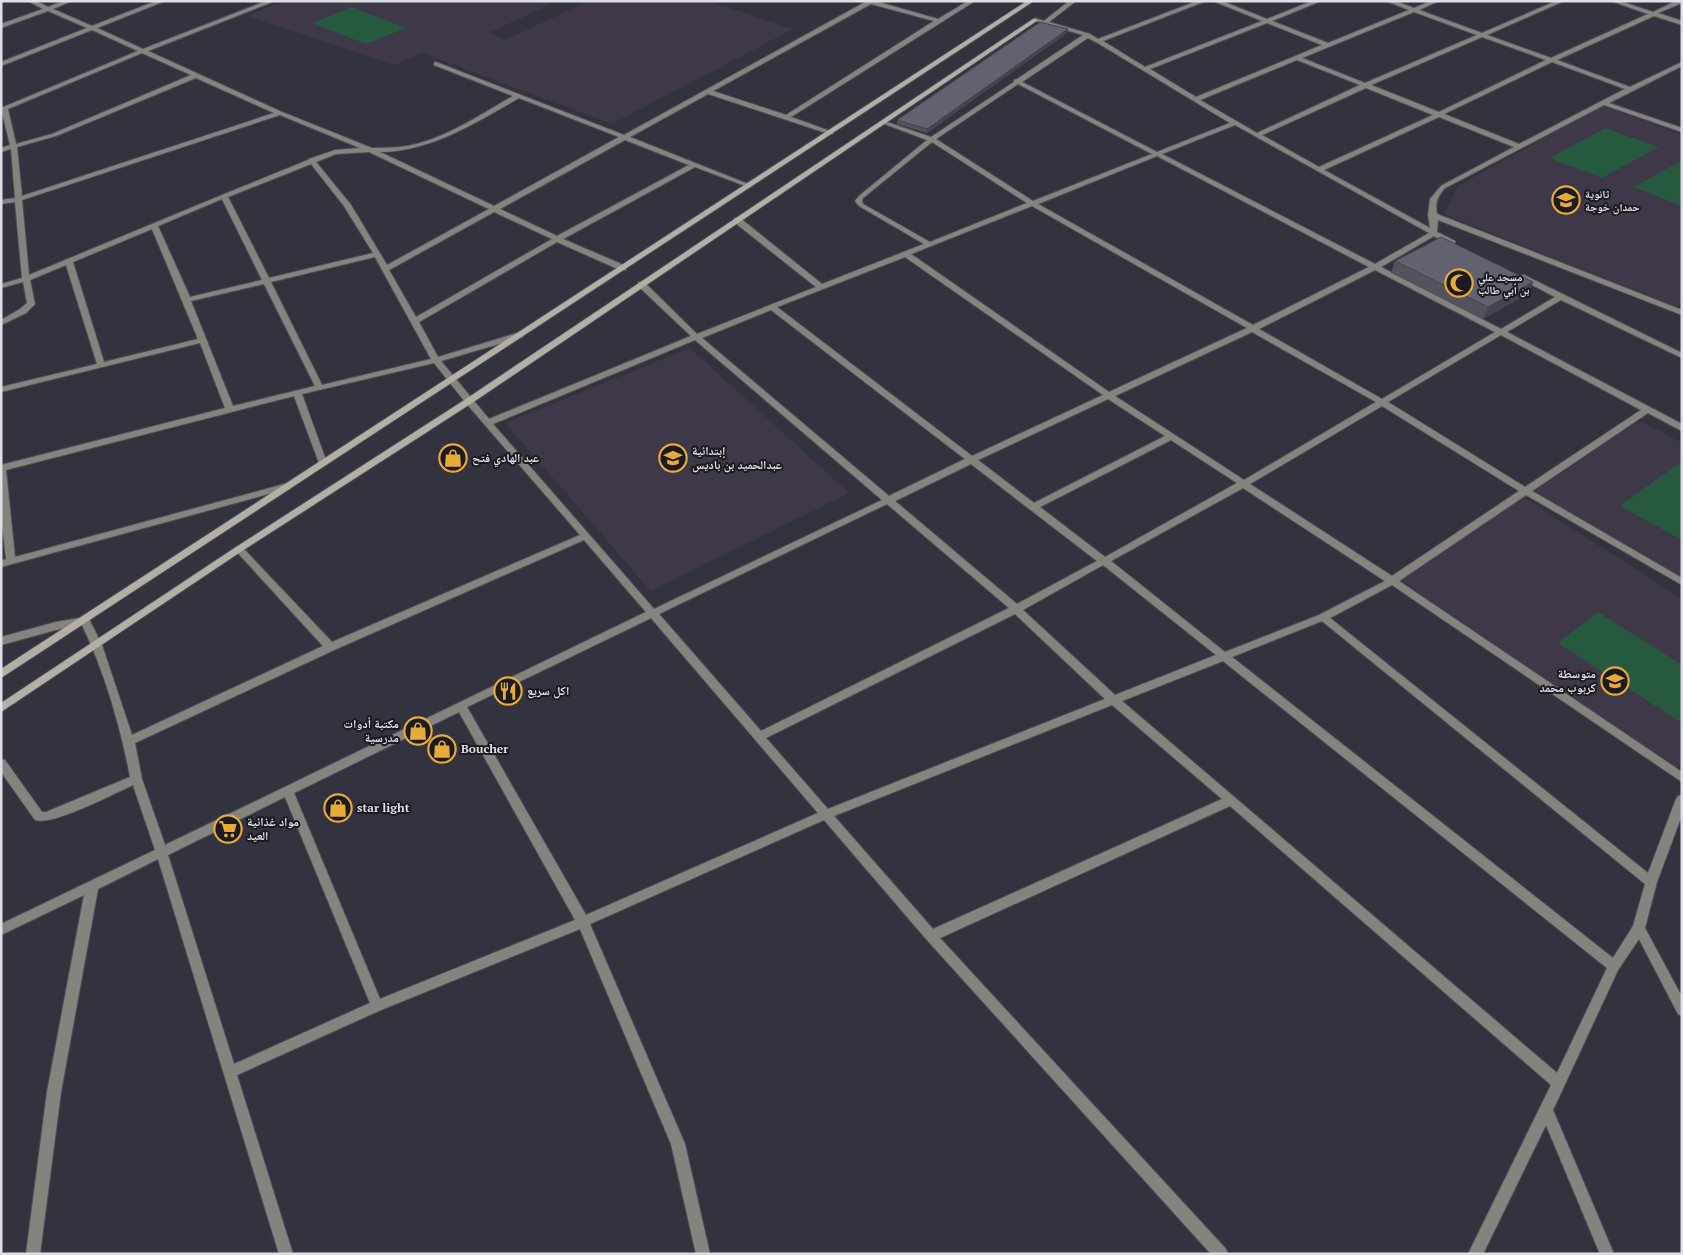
<svg xmlns="http://www.w3.org/2000/svg" width="1683" height="1255" viewBox="0 0 1683 1255" font-family="'PT Serif','Noto Naskh Arabic',serif">
  <rect width="100%" height="100%" fill="#33333f"/>
  <path fill="#3f3849" d="M282,1H556L489,33L505,40L589,1H709L793,29L612,124L422,53L394,65L247,16Z
    M1603,105L1682,135V302L1677,307L1444,214L1458,186Z
    M690,348L849,493L651,591L505,423Z
    M1641,421L1682,443V579L1523,488Z
    M1517,493L1682,599V763L1675,768L1396,577Z"/>
  <path fill="#26593f" d="M352,7L406,28L366,44L312,23Z
    M1605,128L1659,147L1602,178L1550,158Z
    M1682,160V206L1634,187Z
    M1682,461V540L1620,506Z
    M1598,612L1682,665V723L1558,643Z"/>
  <g fill="none" stroke-linecap="round" stroke-linejoin="round">
    <g stroke="#4f4f5a" stroke-width="2">
      <path id="street" d="M28,1H36L48,7L63,1H72L53,9L92,26L156,1H165L97,28L143,49L266,1H275L148,51L282,112L372,148C383,148 395,148 407,146C445,139 480,115 513,96L434,65V63L436,62L624,135L867,1H875L938,19L968,1H975L791,117L833,132V134H829L708,94L630,137L753,186L748,187L695,167L563,239L626,266V270H620L557,242L419,322L438,357L517,333H523V337L441,361L489,419L691,336L638,286V282H644L697,334L816,287L734,222V218H740L822,284L924,244L859,206L855,201L859,196L927,140L882,123L887,122L931,137L1014,82V80L1017,79L1083,35L1032,20L1035,18L1044,21L1069,1H1076L1049,22L1090,34L1098,39L1197,1H1206L1103,41L1145,67L1262,21L1213,1H1222L1267,19L1312,1H1321L1272,21L1328,43L1409,10L1386,1H1395L1414,8L1431,1H1439L1419,10L1482,33L1556,1H1564L1487,35L1551,58L1648,14L1611,1H1620L1653,12L1676,1H1682V3L1658,13L1682,21V25L1654,16L1557,60L1630,87L1682,62V66L1609,103L1682,128V132L1604,105L1445,188C1437,197 1435,203 1437,214L1682,310V315L1438,220L1437,232L1455,241V245H1449L1434,236L1381,267L1501,329L1555,297L1517,277L1521,275H1524L1682,353V358L1561,300L1507,332L1682,424V431L1648,413L1532,491L1682,578V585L1526,495L1399,581L1682,772V782L1392,585L1330,618L1648,873L1676,799L1678,796L1682,795V815L1657,882L1645,928L1682,997V1016L1678,1014L1639,939L1618,970L1553,1110L1614,1254H1600L1546,1125L1483,1254H1468L1551,1085L1230,806L940,938L1226,1249L1228,1254H1211L927,940L824,820L590,924L685,1144L710,1254H696L671,1144L580,929L381,1010L237,1075L293,1254H279L158,859L98,889L61,1092L40,1254H26L47,1092L84,895L1,935V924L155,850L133,785C113,794 53,826 35,820L1,772V759L5,760L42,812H46L130,777C121,728 104,670 82,625L56,630L1,645V637L56,622L85,617L89,619L102,645L132,735L323,646L236,551L234,549L236,547H242L332,642L580,535L466,403L434,363L302,394L327,463L323,466L319,463L294,396L6,470L15,557L288,483L292,486L291,488L1,567V561L6,559L1,514V465L225,408L200,343L1,392V387L97,364L66,265L30,280L35,304L26,313L1,325V320L20,309L27,303L23,282L1,288V284L22,278L15,202L1,204V200L15,198L11,149L1,152V148L10,145L1,108L138,51L92,30L1,66V62L87,28L48,11L1,28V24L43,9ZM871,4L934,21L786,115L713,91ZM1414,12L1477,35L1365,83L1302,58ZM1267,23L1322,45L1196,97L1150,69ZM1482,37L1546,60L1439,112L1371,85ZM1088,38L1096,42L1230,123L1157,152L1022,82ZM142,53L191,75L52,134L16,144L8,109ZM1297,60L1360,85L1257,133L1200,100ZM1552,62L1625,89L1519,144L1444,114ZM196,78L274,113L22,196L17,147L56,136ZM1018,84L1152,154L1033,201L936,139ZM1366,88L1433,115L1319,167L1262,135ZM519,98L619,137L494,206L380,152C432,151 475,123 519,98ZM280,115L360,148L335,150L309,159L308,160L222,195L29,275L22,200ZM1439,117L1514,147L1441,186L1430,199L1428,215L1430,228L1324,170ZM1235,125L1429,233L1375,264L1162,154ZM625,140L689,165L557,236L500,209ZM932,142L1027,203L930,242L863,204L862,201L863,198ZM369,152L489,209L387,265L351,205L316,162L336,154ZM1157,156L1369,267L1253,325L1038,204ZM311,164L344,206L373,253L269,278L228,197ZM222,199L262,280L190,297L158,226ZM1032,206L1247,328L1109,392L911,254ZM494,212L552,239L416,317L389,270ZM152,229L198,339L104,362L73,262ZM375,257L431,359L322,385L271,282ZM905,257L1103,395L972,456L777,307ZM1375,270L1495,332L1382,399L1259,329ZM264,284L315,386L233,406L191,301ZM771,310L965,459L889,496L702,338ZM1252,332L1376,402L1244,480L1115,396ZM1501,335L1641,410L1525,487L1388,402ZM695,340L882,500L654,609L493,424ZM1108,399L1165,436L1034,503L978,460ZM1382,406L1519,491L1392,576L1250,484ZM1171,440L1237,483L1105,557L1040,507ZM971,464L1097,561L1017,604L895,501ZM1243,488L1385,581L1319,615L1225,652L1111,561ZM887,504L1009,608L761,731L659,614ZM584,540L646,612L165,845L142,779L135,743L334,650ZM1103,565L1216,655L1115,695L1023,610ZM1015,614L1105,699L828,809L766,738ZM651,618L818,813L586,915L467,707ZM1322,621L1645,884L1633,926L1613,958L1232,657ZM1223,661L1607,968L1557,1073L1122,701ZM1112,705L1222,799L933,929L834,816ZM459,712L575,920L380,999L294,793ZM285,797L370,1003L234,1064L168,855Z"/>
    </g>
    <g stroke="#4f4f5a" stroke-width="2">
      <path id="secondary" d="M1027,1H1034L1,678V669Z
        M1033,19L1038,20L472,403L242,551L1,712V703L236,547L466,399Z"/>
    </g>
    <use href="#street" fill="#85837d" fill-rule="evenodd"/>
    <use href="#secondary" fill="#b3afa6" fill-rule="evenodd"/>
  </g>
  <path fill="#53535f" d="M1068,29L1067,33L927,133L897,124V120Z
    M1395,261L1533,282L1528,294L1483,319L1391,273Z"/>
  <path fill="#44444e" d="M1068,29L1067,33L927,133V129Z
    M1533,282L1528,294L1483,319L1488,307Z"/>
  <path fill="#61616f" stroke="#44444e" d="M1040,22L1068,29L927,129L897,120Z
    M1441,237L1533,282L1488,307L1395,261Z"/>
  <defs>
    <g id="school-ring" transform="scale(1.4375)"><circle r="9.5" fill="#1b1b21" stroke="#e8ab37" stroke-width="1.5"/><path d="M0-5L7-2L0 1L-7-2ZM-4 1L0 2.5L4 1V4Q0 6-4 4Z" fill="#e8ab37"/></g>
    <g id="mosque-ring" transform="scale(1.4375)"><circle r="9.5" fill="#1b1b21" stroke="#e8ab37" stroke-width="1.5"/><path d="M3.5-4.9A6 6 0 1 0 3.5 4.9A5 5 0 1 1 3.5-4.9Z" fill="#e8ab37"/></g>
    <g id="shop-ring" transform="scale(1.4375)"><circle r="9.5" fill="#1b1b21" stroke="#e8ab37" stroke-width="1.5"/><path d="M-5-2.5h2.3a2.7 3.5 0 0 1 5.4 0H5L5.5 6h-11ZM-1.5-2.5h3a1.5 2.3 0 0 0-3 0Z" fill="#e8ab37"/></g>
    <g id="restaurant-ring" transform="scale(1.4375)"><circle r="9.5" fill="#1b1b21" stroke="#e8ab37" stroke-width="1.5"/><path d="M-5-6h1v4h1v-4h1v4h1v-4h1v5L-1.5 .5V6h-2V.5L-5-1ZM5-6V6H3V1.5H1.5Q1.5-4 5-6Z" fill="#e8ab37"/></g>
    <g id="supermarket-ring" transform="scale(1.4375)"><circle r="9.5" fill="#1b1b21" stroke="#e8ab37" stroke-width="1.5"/><path d="M-6-5.5h2.5l.6 2H6L4.5 2H-2.5L-4.4-4H-6ZM-1.5 3.2a1.3 1.3 0 1 0 .1 0ZM3 3.2a1.3 1.3 0 1 0 .1 0Z" fill="#e8ab37"/></g>
  </defs>
  <g fill-rule="evenodd">
    <use href="#school-ring" x="1566" y="200"/>
    <use href="#mosque-ring" x="1459" y="283"/>
    <use href="#shop-ring" x="453" y="458"/>
    <use href="#school-ring" x="673" y="458"/>
    <use href="#school-ring" x="1615" y="681"/>
    <use href="#restaurant-ring" x="508" y="691"/>
    <use href="#shop-ring" x="418" y="731"/>
    <use href="#shop-ring" x="442" y="749"/>
    <use href="#shop-ring" x="338" y="808"/>
    <use href="#supermarket-ring" x="228" y="829"/>
  </g>
  <g text-anchor="middle" stroke-width="4" stroke-linejoin="round" paint-order="stroke">
    <g font-size="11" font-weight="bold" fill="#dfdfe7" stroke="#1b1b21" text-anchor="start">
      <text x="1585" y="198">ثانوية<tspan x="1585" dy="13">حمدان خوجة</tspan></text>
      <text x="1478" y="281">مسجد علي<tspan x="1478" dy="13">بن أبي طالب</tspan></text>
    </g>
    <g font-size="12" font-weight="bold" fill="#dfdfe7" stroke="#1b1b21" text-anchor="start">
      <text x="692" y="455">إبتدائية<tspan x="692" dy="14">عبدالحميد بن باديس</tspan></text>
      <text x="472" y="462">عبد الهادي فتح</text>
      <text x="1596" y="678" text-anchor="end">متوسطة<tspan x="1596" dy="14">كربوب محمد</tspan></text>
      <text x="527" y="695">اكل سريع</text>
      <text x="399" y="728" text-anchor="end">مكتبة أدوات<tspan x="399" dy="14">مدرسية</tspan></text>
      <text x="461" y="753">Boucher</text>
      <text x="357" y="812">star light</text>
      <text x="247" y="826">مواد غذائية<tspan x="247" dy="14">العيد</tspan></text>
    </g>
  </g>
  <rect width="1683" height="1255" fill="none" stroke="#dfdfe7" stroke-width="5"/>
</svg>
